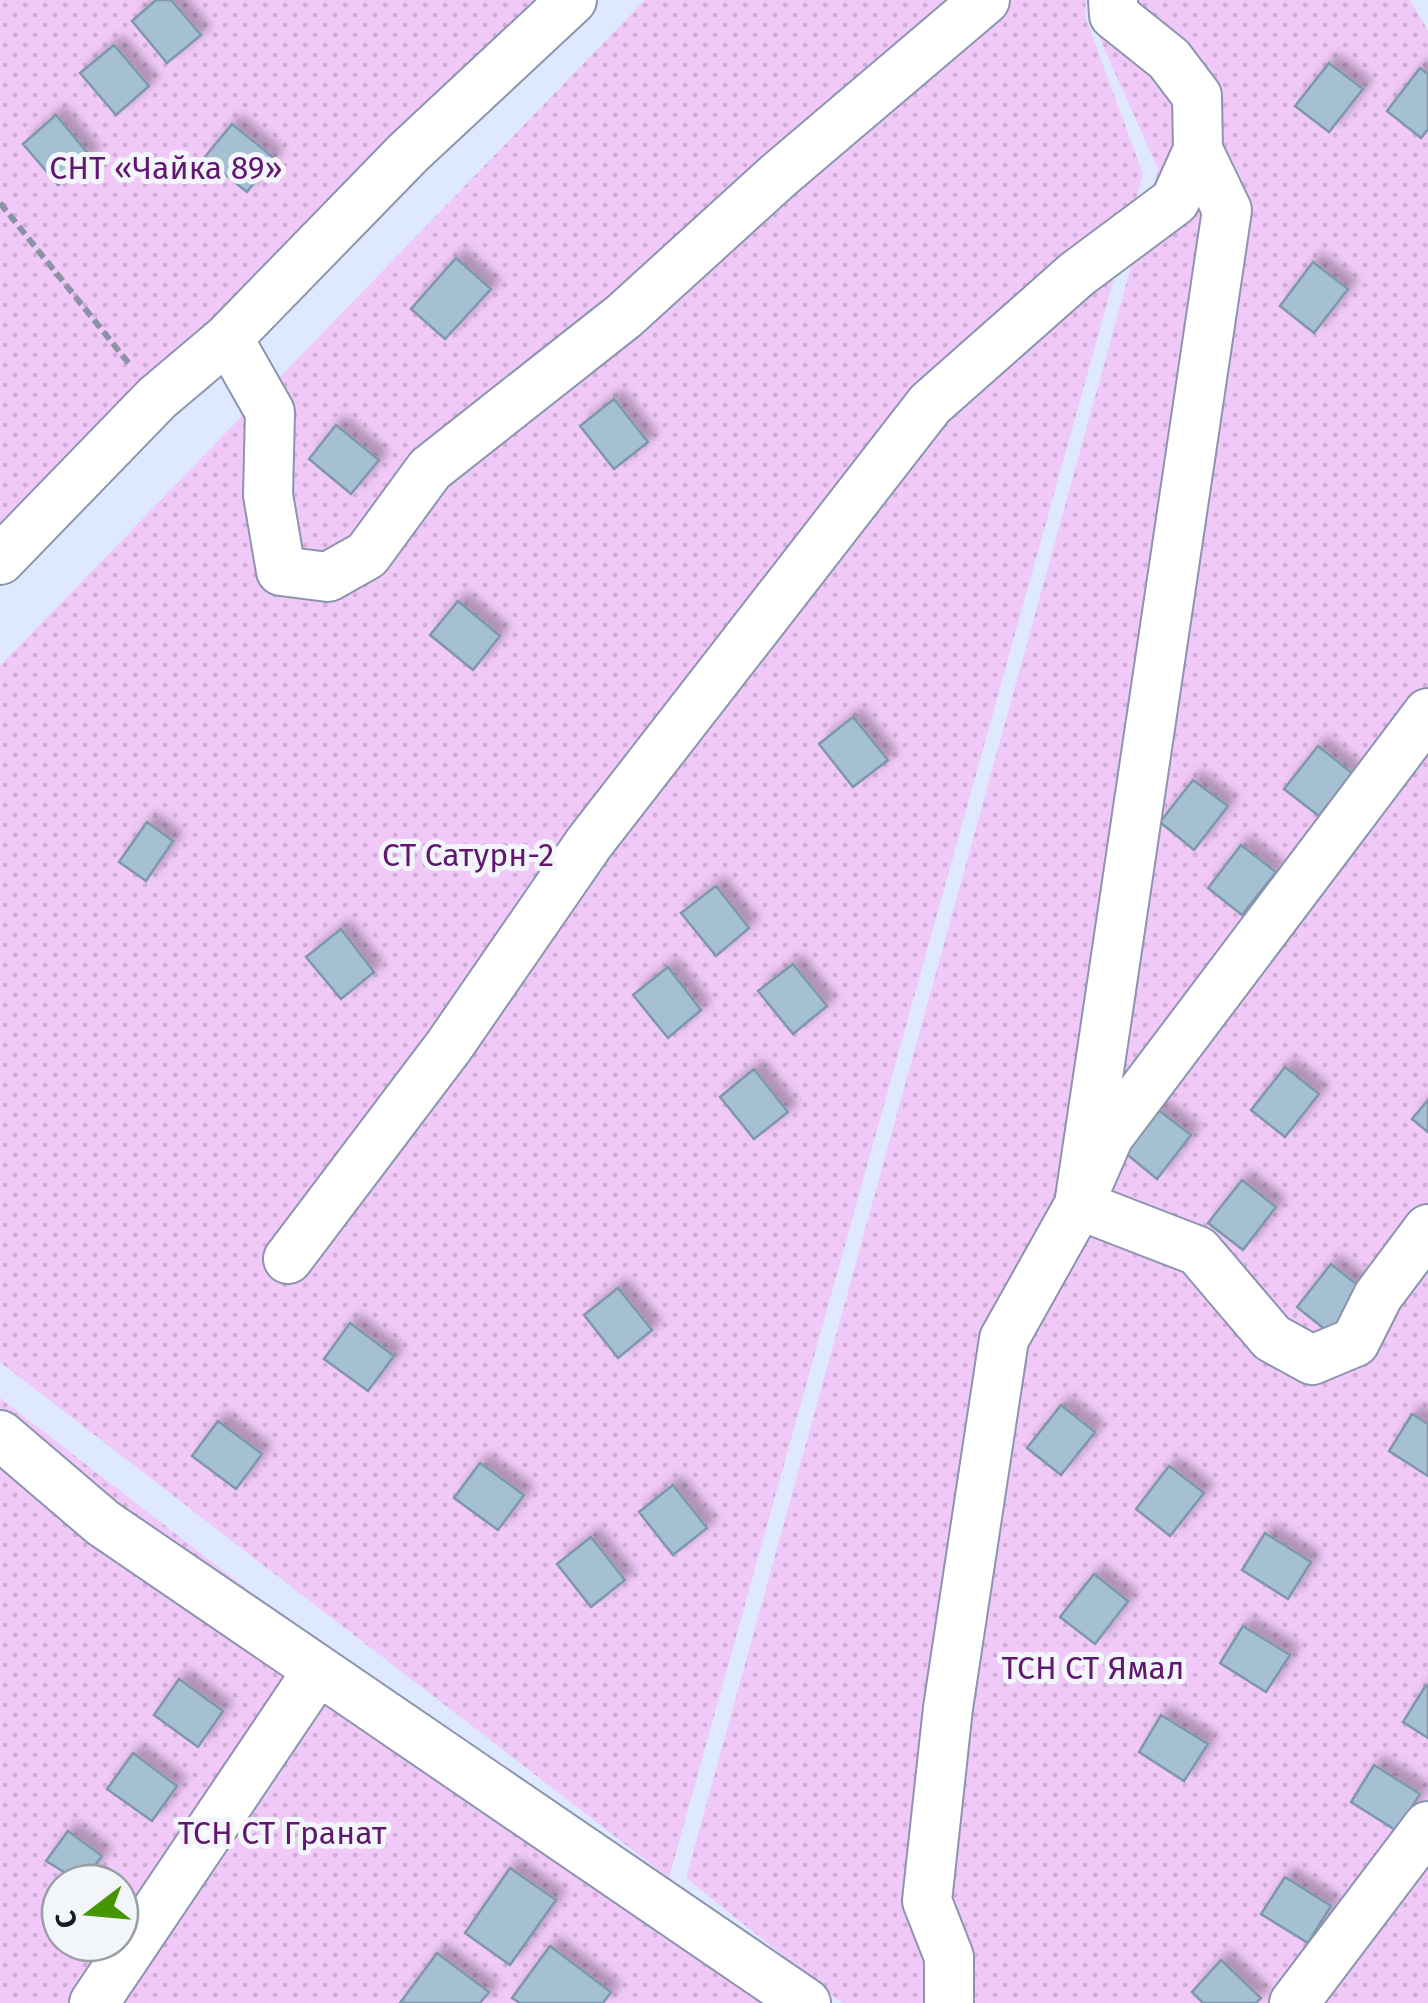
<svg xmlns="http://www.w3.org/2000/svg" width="1428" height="2003" viewBox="0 0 1428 2003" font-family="'Fira Sans',sans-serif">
  <defs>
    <pattern id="garden-dots" width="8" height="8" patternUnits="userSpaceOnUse" patternTransform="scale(2.5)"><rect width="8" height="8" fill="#f1c9f9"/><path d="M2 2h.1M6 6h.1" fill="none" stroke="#ceacd5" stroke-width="1.8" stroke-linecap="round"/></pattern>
    <filter id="shadow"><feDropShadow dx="9" dy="-9" stdDeviation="5" flood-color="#0004"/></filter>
  </defs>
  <rect width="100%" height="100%" fill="#dee8fe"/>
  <path fill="url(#garden-dots)" fill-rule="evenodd" d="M0,0H553L0,584Z
    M645,0H1086L1085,16L1143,174L669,1878L0,1362V666Z
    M1101,0H1410L1428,31V2003H842L686,1878L1158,169L1095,28Z
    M0,1398L782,2003H0ZM60,1883H120V1943H60Z"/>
  <path fill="#a5bfd3" stroke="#7e97aa" stroke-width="2.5" filter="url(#shadow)" d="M156,0H171L201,35L167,63L132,21Z
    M114,45L149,86L116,115L80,73Z
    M1329,63L1363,89L1329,132L1295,106Z
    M1420,68L1428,74V129L1421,138L1387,111Z
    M56,115L91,157L58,185L23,144Z
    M232,124L274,158L247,192L204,158Z
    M456,258L491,289L445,339L411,309Z
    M1313,262L1348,289L1314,333L1280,306Z
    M614,399L648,442L614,469L580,426Z
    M336,425L379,460L351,494L309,459Z
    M458,601L500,636L473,670L430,635Z
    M853,717L888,760L853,787L819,744Z
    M1318,746L1352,773L1319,816L1284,789Z
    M1193,780L1228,806L1194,850L1160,822Z
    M147,822L173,841L146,881L119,862Z
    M1241,845L1276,872L1242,915L1208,888Z
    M716,886L749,928L716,956L681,913Z
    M341,929L374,972L341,999L306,957Z
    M793,964L827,1006L793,1034L758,991Z
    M668,967L701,1010L668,1038L633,995Z
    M1285,1067L1319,1094L1285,1137L1251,1110Z
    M754,1069L788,1112L754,1139L720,1097Z
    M1428,1100V1132L1412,1119Z
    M1156,1108L1191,1135L1157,1179L1123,1151Z
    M1242,1180L1276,1207L1243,1250L1208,1223Z
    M1331,1264L1365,1291L1332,1335L1297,1307Z
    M618,1288L652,1330L618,1358L584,1315Z
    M350,1323L394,1356L368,1391L324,1359Z
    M1061,1405L1095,1432L1061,1475L1027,1448Z
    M1412,1414L1428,1424V1476L1389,1451Z
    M218,1421L262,1454L236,1489L192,1456Z
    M480,1463L524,1495L498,1530L454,1498Z
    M1169,1466L1204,1493L1170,1536L1136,1509Z
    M673,1485L707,1528L673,1555L639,1512Z
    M1265,1533L1311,1562L1288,1599L1242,1570Z
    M591,1537L625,1580L591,1607L557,1564Z
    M1094,1574L1128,1601L1095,1644L1060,1617Z
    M1243,1626L1290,1655L1266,1692L1220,1663Z
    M179,1679L223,1711L198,1747L154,1715Z
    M1426,1685L1428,1686V1738L1403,1722Z
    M1161,1715L1208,1744L1184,1781L1139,1752Z
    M133,1753L177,1786L152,1821L107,1789Z
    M1374,1765L1420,1794L1397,1831L1351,1802Z
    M68,1831L102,1856L82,1883L46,1861Z
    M510,1868L556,1900L510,1965L465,1933Z
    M1285,1877L1331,1906L1308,1943L1261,1914Z
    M550,1946L611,1992L603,2003H520L512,1998Z
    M437,1953L489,1992L480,2003H400Z
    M1221,1960L1261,1998L1256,2003H1203L1192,1992Z"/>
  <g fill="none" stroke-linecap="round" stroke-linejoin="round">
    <g stroke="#8b95af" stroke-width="52">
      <path id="minor" d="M228,338L270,412L268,495L281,571L328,577L367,555L430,469L624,316L779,175L985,0
        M0,560L157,398L228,338L408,153L572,0
        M1428,713L1109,1136L1079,1205L1198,1251L1272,1338L1312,1360L1355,1342L1378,1296L1428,1229
        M288,1259L449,1046L589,843L930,404L1077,274L1175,201L1198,150
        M0,1435L103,1523L806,2003
        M94,2003L318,1670
        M949,2003V1957L927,1901L948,1708L1004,1339L1079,1205L1227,210L1198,150L1197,96L1169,59L1114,15L1113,0
        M1294,2003L1428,1826"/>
    </g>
    <path stroke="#8c93a4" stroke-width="6" stroke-dasharray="10 5" stroke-linecap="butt" d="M0,203L131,366"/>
    <use href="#minor" stroke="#fff" stroke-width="48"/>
  </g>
  <g text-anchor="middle" stroke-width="10" stroke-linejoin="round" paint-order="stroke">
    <g font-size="32" fill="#611670" stroke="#f2f5fa">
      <text x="166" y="179">СНТ «Чайка 89»</text>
      <text x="468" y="866">СТ Сатурн-2</text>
      <text x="1093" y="1679">ТСН СТ Ямал</text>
      <text x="282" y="1844">ТСН СТ Гранат</text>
    </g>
  </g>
  <g transform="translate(90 1913) rotate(254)"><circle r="48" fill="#f2f5fa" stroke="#9a9ea5" stroke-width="2.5"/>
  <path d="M0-8L18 38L0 25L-18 38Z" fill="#459601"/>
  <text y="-15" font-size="28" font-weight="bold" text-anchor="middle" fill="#171b25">С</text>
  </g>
</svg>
